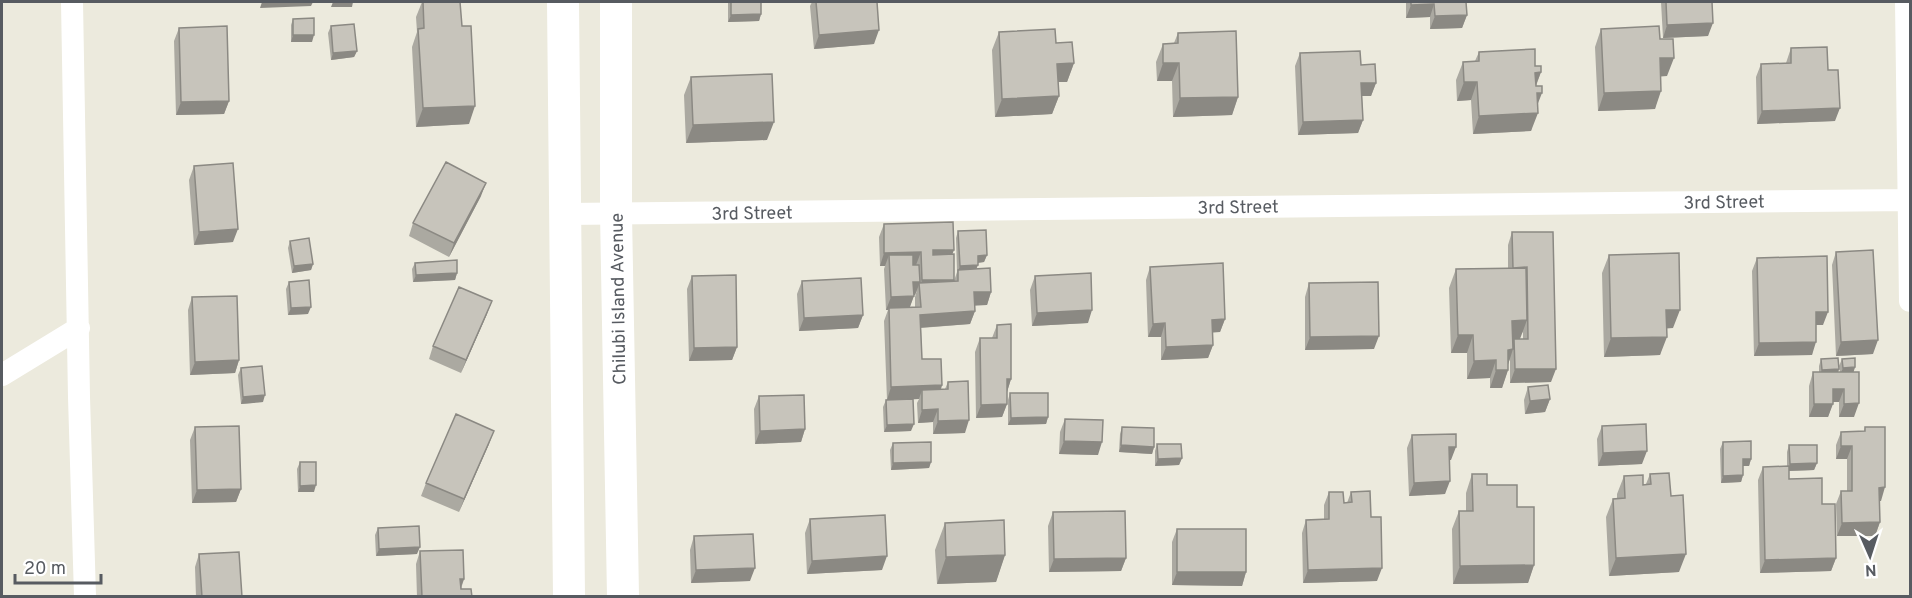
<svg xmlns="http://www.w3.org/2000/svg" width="1912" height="598" viewBox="0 0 1912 598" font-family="Overpass,sans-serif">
  <rect width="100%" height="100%" fill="#eceadd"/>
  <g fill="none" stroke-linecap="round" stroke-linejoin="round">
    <path stroke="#fff" stroke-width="22" d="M72,2L79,397L85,596
      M1906,2L1910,301
      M565,214L1910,200
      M2,375L79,328"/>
    <path stroke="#fff" stroke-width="32" d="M563,2L569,596
      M616,2V214L623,596"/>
  </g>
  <path fill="#aba9a1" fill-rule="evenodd" d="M422,2H460L469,124L416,127L412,47L417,32L416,17Z
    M728,2H761V14L759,21L728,22Z
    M812,2H877L874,44L814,49L810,6Z
    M1406,2H1466L1467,15L1462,28L1430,29V17L1406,18Z
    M1661,2H1712L1708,36L1663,38Z
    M293,19L312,42H291V25Z
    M331,26L357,51L354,57L331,60L328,33Z
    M179,28L229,101L224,114L176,115L174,41Z
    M1601,29L1667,76H1661L1655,109L1598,111L1595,47Z
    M999,32L1056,43L1074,63L1067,82H1058L1059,96L1052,114L995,117L992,50Z
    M1178,33L1238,97L1232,115L1173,117L1172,81H1157L1156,62L1163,44L1174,43Z
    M1791,48L1828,70L1835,121L1757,124L1756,77L1761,64L1786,63Z
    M1479,52L1535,66L1541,72L1536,86L1537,106L1531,131L1473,134L1471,100L1457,101L1456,80L1463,62L1475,61Z
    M1300,53L1361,65L1376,83L1371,96H1362L1363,120L1358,133L1298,135L1295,66Z
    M691,77L767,140L686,143L684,95Z
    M194,166L233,242L194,245L189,180Z
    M481,196L449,257L409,236L413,223Z
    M884,224L952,254L954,281L957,272L956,238L958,231L987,255L984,262L978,263L976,269L991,292L987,305H974L975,311L970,324L921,328L922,359L942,385L941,389H945L948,382L965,433L933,434V422L918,423L917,403L919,399L896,400L911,431L884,432L883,407L886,400H887L884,321L888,310H886L884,269L885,266H880L879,237ZM917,290L915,297V307H910L914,295H915Z
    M1512,232H1553L1551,382L1510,383V359L1508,363V370L1502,388H1490V378L1467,379V353H1451L1449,288L1456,269L1508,268V245ZM1523,332V339H1514L1513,343V339Z
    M290,241L313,264L311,270L292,273L288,248Z
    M1836,252L1873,354L1836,356L1832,265Z
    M1609,255L1673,328H1667L1660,355L1604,357L1602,273Z
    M1757,258L1823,325H1816L1812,355L1754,356L1752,271Z
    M415,263L457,273L455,280L413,282L412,269Z
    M1150,267L1225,319L1220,332H1213V345L1208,358L1161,360V337H1148L1146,280Z
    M692,276L737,347L732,360L689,361L687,289Z
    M1035,276L1088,323L1032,326L1030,290Z
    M802,281L863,315L858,328L799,331L797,294Z
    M289,282L308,314L288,315L286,289Z
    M1309,283L1374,349L1305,350V297Z
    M192,297L239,360L235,373L190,375L188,310Z
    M487,314L461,373L429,359L433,346Z
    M997,325L1011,379L1007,392V404L1002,417L976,418L975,352L980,338H992Z
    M1821,359L1839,369L1838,372H1840L1839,366L1842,359L1855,367L1853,372L1854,417H1839V402H1833L1828,417H1809V386L1813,372H1819V366Z
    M241,368L263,402L241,404L238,375Z
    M1528,387L1550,399L1545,412L1525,414L1524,400Z
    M1010,393L1048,417L1046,424L1008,425V400Z
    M759,396L805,429L801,442L755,444L754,409Z
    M1065,419L1098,455L1059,454L1060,432Z
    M1602,426L1642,464L1598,466L1597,439Z
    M195,427L241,489L236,502L192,503L190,440Z
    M1122,427L1154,447L1152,454L1119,452L1120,434Z
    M1865,427L1881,501H1880V522L1875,536H1837L1836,504L1841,491H1847V459H1836V445L1841,432L1864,431Z
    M1412,435L1451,460H1449L1445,494L1409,496L1407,448Z
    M1723,442L1751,459L1749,466H1743V475L1741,482L1721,483L1720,449Z
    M893,443L931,462L929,468L891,470L890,450Z
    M489,444L459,512L421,496L426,483Z
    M1157,444L1182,458L1179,465L1155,466V451Z
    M1789,445L1817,463L1814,470L1789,471V479L1822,504L1836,558L1831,571L1760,573L1758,480L1763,467L1787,466V452Z
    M300,462L314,492H298L297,469Z
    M1472,474L1517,507L1534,565L1528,583L1453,584L1452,529L1459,511H1466V493Z
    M1650,474L1671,496L1679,572L1609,576L1606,517L1613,499L1617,498V494L1624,476L1643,485L1646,484Z
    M1329,492L1344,503H1347L1351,492L1371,517L1377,581L1303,583L1302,533L1306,520L1324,519V505Z
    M1053,512L1126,558L1121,571L1049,572L1048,526Z
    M810,519L882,570L807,574L805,533Z
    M945,523L1005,555L996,582L937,584L935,550Z
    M378,528L417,554L376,556L375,535Z
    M1177,529L1246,572L1242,586L1172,585V542Z
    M694,536L750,581L691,583L690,550Z
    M420,551L464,579L461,589L472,597H417L416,564Z
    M199,554L242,597H196L195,567Z"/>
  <path fill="#8b8983" d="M262,2H313L311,6L260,8Z
    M333,2H353L352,7H331Z
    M1434,4L1430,17L1406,18L1411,5Z
    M761,14L759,21L728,22L731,15Z
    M1467,15L1462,28L1430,29L1435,16Z
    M1713,23L1708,36L1663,38L1667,25Z
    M879,30L874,44L814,49L819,35Z
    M293,35H314L312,42H291Z
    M357,51L354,57L331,60L333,53Z
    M1660,58H1674L1667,76L1654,77Z
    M1074,63L1067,82H1050L1057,64Z
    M1163,63H1179L1172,81H1157Z
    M1541,72L1534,90L1535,73Z
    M1464,82H1477L1471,100L1457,101Z
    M1361,83H1376L1371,96H1356Z
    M1661,91L1655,109L1598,111L1604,93Z
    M1537,93H1542L1535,111Z
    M1059,96L1052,114L995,117L1002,99Z
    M1238,97L1232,115L1173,117L1180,98Z
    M229,101L224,114L176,115L181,102Z
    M475,106L469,124L416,127L423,108Z
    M1840,108L1835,121L1757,124L1762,111Z
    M1538,113L1531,131L1473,134L1479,116Z
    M1363,120L1358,133L1298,135L1303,122Z
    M774,122L767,140L686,143L693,125Z
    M486,183L481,196L449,257L454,243Z
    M238,229L233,242L194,245L199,232Z
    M933,250H954L949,263H928Z
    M921,252L916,265L890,266L889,255L885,266H880L884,253Z
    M987,255L984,262L975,263L978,256Z
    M313,264L311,270L292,273L294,266Z
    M978,265L975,272L958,271L960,266Z
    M457,273L455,280L413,282L416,275Z
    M922,280H954L949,293L920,286Z
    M913,282H920L915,295H909Z
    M974,292H991L987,305L969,306Z
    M914,296L909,309L889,308L888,310H886L891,297Z
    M492,301L487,314L461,373L466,360Z
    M311,307L308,314L288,315L291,308Z
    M1092,310L1088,323L1032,326L1037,313Z
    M1666,310H1680L1673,328L1659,329Z
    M975,311L970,324L916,328L920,315Z
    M1816,312H1828L1823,325H1811Z
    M863,315L858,328L799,331L804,318Z
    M1225,319L1220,332L1207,333L1212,320Z
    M1527,320L1520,339H1506L1512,321Z
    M1165,323L1161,337H1148L1153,324Z
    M1458,335H1473L1467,353H1451Z
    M1379,336L1374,349L1305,350L1310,337Z
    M1667,337L1660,355L1604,357L1611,338Z
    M1878,340L1873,354L1836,356L1841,342Z
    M1816,342L1812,355L1754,356L1759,343Z
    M1213,345L1208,358L1161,360L1166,347Z
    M737,347L732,360L689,361L694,348Z
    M1513,349L1507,368L1508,350Z
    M239,360L235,373L190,375L195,362Z
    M1496,360L1490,378L1467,379L1474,361Z
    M1855,367L1853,374L1840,375L1843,368Z
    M1515,369H1556L1551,382L1510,383Z
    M1839,369L1837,376H1819L1822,370Z
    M1496,370H1508L1502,388H1490Z
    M1007,379H1011L1007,392Z
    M942,385L938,398L922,390L919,399L887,400L891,387Z
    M1833,389H1844L1839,402H1828Z
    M265,395L263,402L241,404L243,397Z
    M1550,399L1545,412L1525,414L1530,401Z
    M1859,403L1854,417H1839L1844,404Z
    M1007,404L1002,417L976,418L981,405Z
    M1814,404H1833L1828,417H1809Z
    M938,409L933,422L918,423L922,410Z
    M1048,417L1046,424L1008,425L1011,418Z
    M969,420L965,433L933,434L938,421Z
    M914,424L911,431L884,432L887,425Z
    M805,429L801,442L755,444L760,431Z
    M494,431L489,444L459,512L464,499Z
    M1064,441L1102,442L1098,455L1059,454Z
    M1121,445L1154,447L1152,454L1119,452Z
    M1841,446H1852L1847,459H1836Z
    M1449,447H1456L1451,460H1444Z
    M1647,451L1642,464L1598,466L1603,453Z
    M1182,458L1179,465L1155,466L1158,459Z
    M1743,459H1751L1749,466H1740Z
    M931,462L929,468L891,470L893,463Z
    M1817,463L1814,470L1787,471L1790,464Z
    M1743,475L1741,482L1721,483L1723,476Z
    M1450,481L1445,494L1409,496L1414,483Z
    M316,485L314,492H298L300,486Z
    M1885,487L1881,501H1875L1879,488Z
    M241,489L236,502L192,503L197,490Z
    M1880,522L1875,536H1837L1842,523Z
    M420,547L417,554L376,556L379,549Z
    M1686,554L1679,572L1609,576L1616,558Z
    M1005,555L996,582L937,584L946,557Z
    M887,556L882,570L807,574L812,561Z
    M1126,558L1121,571L1049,572L1054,559Z
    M1836,558L1831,571L1760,573L1765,560Z
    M1534,565L1528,583L1453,584L1460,566Z
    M755,568L750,581L691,583L696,570Z
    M1382,568L1377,581L1303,583L1308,570Z
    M1177,572H1246L1242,586L1172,585Z
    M460,579H464L459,592Z"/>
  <path fill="#c7c4bb" stroke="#8b8983" stroke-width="1.5" d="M423,2H460L462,26H471L475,106L423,108L418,29L424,28Z
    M731,2H761V14L731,15Z
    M816,2H877L879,30L819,35Z
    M1411,2H1466L1467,15L1435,16L1434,4L1411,5Z
    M1666,2H1712L1713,23L1667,25Z
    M314,18V35H293V19Z
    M354,24L357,51L333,53L331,26Z
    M227,26L229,101L181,102L179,28Z
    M1659,26L1660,39H1673L1674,58H1660L1661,91L1604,93L1601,29Z
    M1055,29L1056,43L1072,42L1074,63L1057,64L1059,96L1002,99L999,32Z
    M1236,31L1238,97L1180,98L1179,63H1163V44L1178,43V33Z
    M1827,47L1828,70H1838L1840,108L1762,111L1761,64L1791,63V48Z
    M1535,49V66H1541V72L1535,73L1536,86H1542V93H1537L1538,113L1479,116L1477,82H1464L1463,62L1479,61V52Z
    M1360,51L1361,65L1375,64L1376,83H1361L1363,120L1303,122L1300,53Z
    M772,74L774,122L693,125L691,77Z
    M446,162L486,183L454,243L413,223Z
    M233,163L238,229L199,232L194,166Z
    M953,222L954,250H933V255L954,254V280H922L921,252L884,253V224Z
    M986,230L987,255L978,256V265L960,266L958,231Z
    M1512,232H1553L1556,369H1515L1514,339H1528L1527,267L1513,268Z
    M309,238L313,264L294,266L290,241Z
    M1873,250L1878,340L1841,342L1836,252Z
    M1679,253L1680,310H1666L1667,337L1611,338L1609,255Z
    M889,255H913V265H919L920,282H913L914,296L891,297Z
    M1827,256L1828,312H1816V342L1759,343L1757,258Z
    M457,260V273L416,275L415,263Z
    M1223,263L1225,319L1212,320L1213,345L1166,347L1165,323L1153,324L1150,267Z
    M990,268L991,292H974L975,311L920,315L922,359H941L942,385L891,387L889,308L921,307L919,283L958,281V270Z
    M1526,268L1527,320L1512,321L1513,349L1508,350V370H1496V360L1474,361L1473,335H1458L1456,269Z
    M1091,273L1092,310L1037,313L1035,276Z
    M736,275L737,347L694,348L692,276Z
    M861,278L863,315L804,318L802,281Z
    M309,280L311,307L291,308L289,282Z
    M1378,282L1379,336L1310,337L1309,283Z
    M459,287L492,301L466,360L433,346Z
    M237,296L239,360L195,362L192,297Z
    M1011,324V379H1007V404L981,405L980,338H997V325Z
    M1838,358L1839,369L1822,370L1821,359Z
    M1855,358V367L1843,368L1842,359Z
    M262,366L265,395L243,397L241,368Z
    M1813,372H1859V403L1844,404V389H1833V404H1814Z
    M968,381L969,420L938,421V409L922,410V390L948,389V382Z
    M1548,385L1550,399L1530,401L1528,387Z
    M1010,393H1048V417L1011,418Z
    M804,395L805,429L760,431L759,396Z
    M913,399L914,424L887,425L886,400Z
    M456,414L494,431L464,499L426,483Z
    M1065,419L1103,420L1102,442L1064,441Z
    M1646,424L1647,451L1603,453L1602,426Z
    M239,426L241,489L197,490L195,427Z
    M1122,427L1154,428V447L1121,445Z
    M1865,427H1885V487L1879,488L1880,522L1842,523L1841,491H1852V446H1841V432L1865,431Z
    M1456,434V447H1449L1450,481L1414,483L1412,435Z
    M1751,441V459H1743V475L1723,476V442Z
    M931,442V462L893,463V443Z
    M1157,444H1181L1182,458L1158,459Z
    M1789,445H1817V463L1790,464Z
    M300,462H316V485L300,486Z
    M1789,466V479L1822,478V504H1835L1836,558L1765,560L1763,467Z
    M1669,473L1671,496L1683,495L1686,554L1616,558L1613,499L1625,498L1624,476L1643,475V485L1651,484L1650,474Z
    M1472,474H1487V485H1517V507H1534V565L1460,566L1459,511H1473Z
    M1370,491L1371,517H1381L1382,568L1308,570L1306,520L1329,519V492H1343L1344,503L1352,502L1351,492Z
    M1125,511L1126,558L1054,559L1053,512Z
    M885,515L887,556L812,561L810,519Z
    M1004,520L1005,555L946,557L945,523Z
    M419,526L420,547L379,549L378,528Z
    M1177,529H1246V572H1177Z
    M753,534L755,568L696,570L694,536Z
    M463,550L464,579H460L461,589H471L472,597H422L420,551Z
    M239,552L242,597H202L199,554Z"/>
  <g text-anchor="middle" stroke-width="6" stroke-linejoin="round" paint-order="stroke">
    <g font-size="18" fill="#575b61" stroke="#fff">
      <text transform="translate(1724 202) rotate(-1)" y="6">3rd Street</text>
      <text transform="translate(1238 207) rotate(-1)" y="6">3rd Street</text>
      <text transform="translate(752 213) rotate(-1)" y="6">3rd Street</text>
      <text transform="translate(618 299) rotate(-91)" y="6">Chilubi Island Avenue</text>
    </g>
  </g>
  <rect width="1912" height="598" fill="none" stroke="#575b61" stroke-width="6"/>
  <g transform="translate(1870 556) rotate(177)" stroke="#ffffff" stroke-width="4.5" paint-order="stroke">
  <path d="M0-4.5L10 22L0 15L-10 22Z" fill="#575b61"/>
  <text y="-9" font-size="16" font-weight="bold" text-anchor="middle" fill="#575b61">N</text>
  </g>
  <path d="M15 574v9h86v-9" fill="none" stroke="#575b61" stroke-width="3"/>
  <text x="24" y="574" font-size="18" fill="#575b61" stroke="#ffffff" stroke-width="4.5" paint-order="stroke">20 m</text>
</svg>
